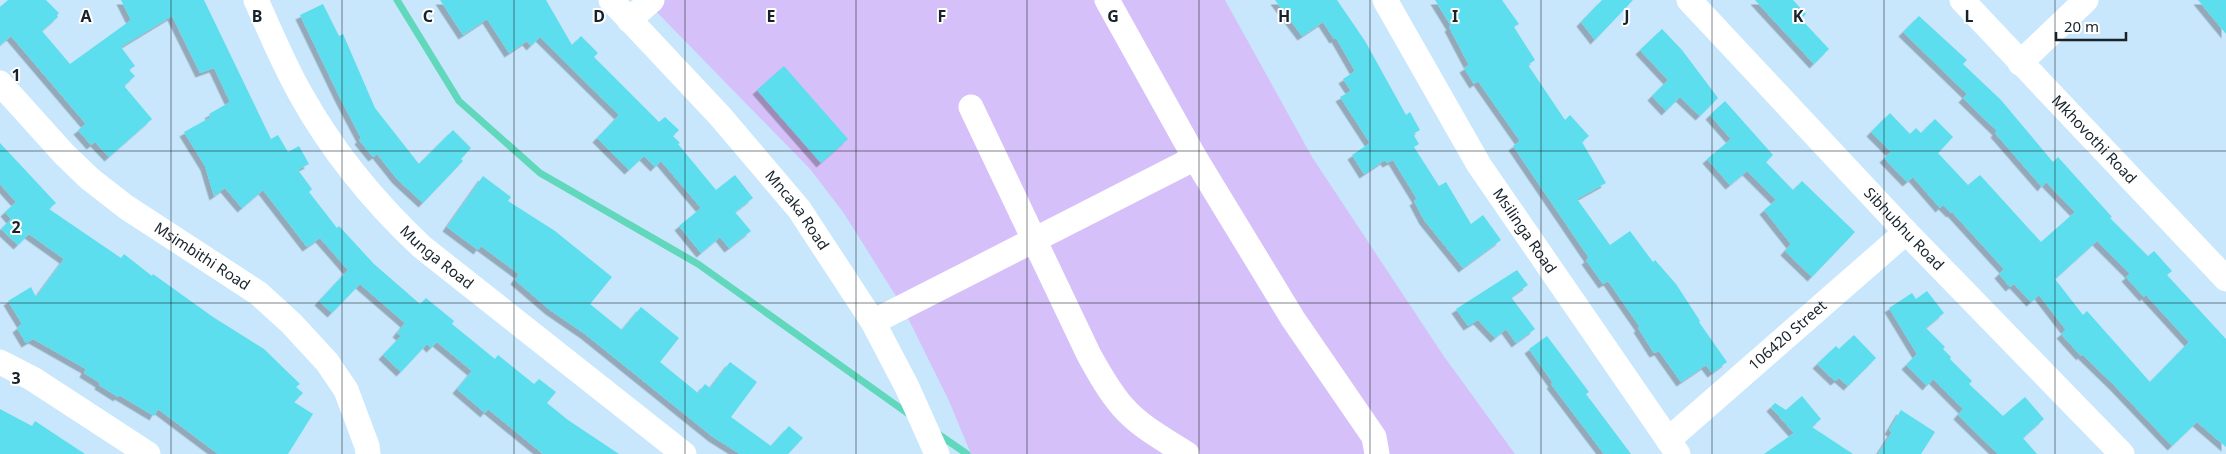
<svg xmlns="http://www.w3.org/2000/svg" width="2226" height="454" viewBox="0 0 2226 454" font-family="'Noto Sans',sans-serif">
  <defs>
    <filter id="shadow"><feDropShadow dx="-4.5" dy="4.5" stdDeviation="0" flood-color="#0004"/></filter>
  </defs>
  <rect width="100%" height="100%" fill="#c8e7fc"/>
  <path fill="#d5c0f9" d="M645,0H1225L1312,157L1443,355L1515,454H971L949,401L901,304L843,212L810,169Z"/>
  <g fill="none" stroke-linecap="round" stroke-linejoin="round">
    <path stroke="#61d8bb" stroke-width="7" d="M397,0L459,101L540,173L698,264L910,415
      M938,434L967,454"/>
  </g>
  <path fill="#5bdeee" fill-rule="evenodd" filter="url(#shadow)" d="M8,0H46L59,13L57,15L58,17L42,31L70,64L131,20L121,0H204L271,139L278,135L288,152L299,146L309,164L298,170L312,189L309,192L337,228L339,226L374,264L420,304L426,298L454,321L452,324L495,359L498,355L534,384L539,379L556,392L547,403L568,420L619,454H543L488,409L485,413L457,389L472,371L437,342L431,348L427,344L401,372L383,355L401,336L397,333L405,323L360,284L332,313L319,301L348,270L320,238L307,247L263,190L242,208L225,188L214,196L205,166L184,132L211,117L209,114L230,102L214,68L200,73L172,16L121,47L135,66L129,70L135,76L125,85V87L152,119L109,157L95,142L91,145L78,130L86,124L11,36L0,45V7Z
    M440,0H546L572,45L581,36L598,53L594,57L659,122L665,117L679,130L673,136L680,143L678,144L716,190L735,175L753,198L735,212L751,231L729,248L720,237L701,253L679,226L701,208L661,161L655,167L644,156L629,170L597,138L619,115L540,37L531,46L527,41L509,53L487,19L463,35Z
    M1275,0H1337L1365,41L1406,115L1410,112L1420,130L1413,134L1419,144L1414,147L1439,186L1446,182L1471,224L1483,215L1501,240L1463,268L1424,220L1414,201L1417,199L1393,160L1387,163L1385,160L1364,174L1352,155L1370,143L1340,97L1351,91L1343,79L1355,71L1336,38L1334,39L1323,22L1302,36Z
    M1435,0H1502L1519,24L1514,27L1535,60L1528,65L1565,120L1570,115L1589,136L1582,142L1606,183L1577,199L1610,245L1630,231L1653,262L1655,260L1676,284L1700,321L1699,322L1727,362L1712,373L1706,365L1681,382L1659,351L1654,353L1638,328L1640,327L1608,281L1603,284L1586,260L1589,258L1513,146L1520,141L1478,81L1474,84L1464,68L1469,65L1449,27L1451,26Z
    M1602,0H1633L1595,40L1581,22Z
    M1755,0H1793L1806,14L1801,19L1829,49L1814,64Z
    M2198,0H2226V34Z
    M323,4L339,36L343,34L375,108L419,164L453,130L471,148L461,159L463,161L423,203L397,179L377,154L373,157L359,140L361,138L340,98L300,15Z
    M1919,16L1967,60L1963,64L2001,100L2053,162L2058,157L2112,217L2110,218L2148,256L2154,251L2172,271L2167,275L2226,339V447L2197,422L2172,446L2114,385L2082,354L2081,356L2061,334L2066,330L2039,295L2031,302L2014,284L2010,287L1999,274L2004,269L1952,212L1951,213L1943,205L1940,208L1913,177L1907,182L1884,158L1891,152L1871,132L1890,113L1910,134L1916,128L1921,133L1935,119L1953,137L1938,153L1968,185L1980,175L2041,242L2075,212L2046,182L2042,187L1995,133L1997,131L1963,98L1967,94L1903,32ZM2097,241L2130,274L2126,277L2144,297L2146,295L2189,342L2150,382L2087,311L2083,315L2055,279Z
    M1662,29L1682,50L1718,98L1700,116L1680,97L1666,111L1652,96L1668,80L1640,50Z
    M784,66L848,139L821,163L757,90Z
    M1725,101L1773,155L1766,162L1793,190L1802,181L1855,232L1812,277L1785,251L1791,244L1764,210L1776,200L1747,171L1730,185L1707,159L1731,139L1710,115Z
    M0,143L56,203L49,209L121,258L124,254L152,276L153,274L213,317L264,349L300,384L296,387L303,393L294,402L313,414L288,454H218L158,409L154,416L119,395L118,397L99,385L100,383L84,373L86,369L33,339L26,343L17,328L22,324L8,301L31,287L36,297L64,259L29,234L18,245L1,229L11,219L5,212L16,202L0,184Z
    M483,176L511,197L508,201L555,231L612,277L590,304L622,330L641,307L679,338L660,362L698,393L705,384L710,388L730,362L757,382L731,417L771,446L789,426L803,438L788,454H740L713,437L585,334L550,310L515,280L519,274L481,246L478,250L447,227Z
    M1517,270L1528,285L1511,297L1535,329L1516,343L1506,329L1495,338L1478,320L1468,326L1456,309Z
    M1927,291L1944,313L1926,328L1945,347L1943,349L1951,357L1950,359L1972,381L1969,384L2003,416L2025,397L2044,419L2023,438L2037,454H1998L1958,415L1963,409L1933,379L1927,386L1906,365L1917,354L1889,308L1912,293L1916,299Z
    M1854,335L1876,358L1848,386L1839,378L1835,381L1817,364L1836,346L1839,349Z
    M1547,336L1589,392L1586,394L1631,454H1604L1551,384L1553,383L1529,349Z
    M1802,396L1821,419L1812,427L1853,454H1764L1794,433L1771,407L1775,403L1786,410Z
    M0,409L32,426L35,421L85,454H0Z
    M1901,410L1935,432L1921,454H1878L1892,432L1889,430Z"/>
  <g fill="none" stroke-linecap="round" stroke-linejoin="round">
    <g stroke="#fff" stroke-width="25">
      <path id="s1" d="M256,0C270,31 283,63 300,93C332,151 374,202 422,247L684,454"/>
      <path id="s2" d="M611,0L720,116L799,209L873,322L907,387L937,454"/>
      <path d="M1107,0L1195,158L1293,319L1374,437L1377,454"/>
      <path id="s3" d="M1385,0L1479,165L1678,454"/>
      <path id="s4" d="M1689,0L1906,232L2122,454"/>
      <path id="s5" d="M1962,0L2226,279"/>
      <path d="M629,20L652,0"/>
      <path d="M2020,63L2086,0"/>
      <path id="s6" d="M0,83L64,154L90,179L126,207L258,293L291,323L327,362L346,390L367,446L368,454"/>
      <path d="M971,107L1089,355C1099,373 1109,391 1122,406C1140,427 1165,440 1187,454"/>
      <path d="M873,322L1195,158"/>
      <path d="M0,362L33,379L148,454"/>
      <path id="s7" d="M1668,440L1906,232"/>
    </g>
  </g>
  <path fill="none" stroke="#17222a" stroke-width="1" stroke-opacity="0.55" d="M171,0V454M342,0V454M514,0V454M685,0V454M856,0V454M1027,0V454M1199,0V454M1370,0V454M1541,0V454M1712,0V454M1884,0V454M2055,0V454M0,151H2226M0,303H2226"/>
  <g text-anchor="middle" stroke-width="4" stroke-linejoin="round" paint-order="stroke">
    <g font-size="15" fill="#17222a" stroke="#fff">
      <text dy="5" stroke="none"><textPath href="#s5" startOffset="192">Mkhovothi Road</textPath></text>
      <text dy="5" stroke="none"><textPath href="#s2" startOffset="281">Mncaka Road</textPath></text>
      <text dy="5" stroke="none"><textPath href="#s4" startOffset="314">Sibhubhu Road</textPath></text>
      <text dy="5" stroke="none"><textPath href="#s3" startOffset="270">Msilinga Road</textPath></text>
      <text dy="5" stroke="none"><textPath href="#s6" startOffset="268">Msimbithi Road</textPath></text>
      <text dy="5" stroke="none"><textPath href="#s1" startOffset="318">Munga Road</textPath></text>
      <text dy="5" stroke="none"><textPath href="#s7" startOffset="159">106420 Street</textPath></text>
    </g>
  </g>
  <g font-size="16" text-anchor="middle" font-weight="bold" fill="#17222a" stroke="#fff" stroke-width="4" stroke-linejoin="round" paint-order="stroke">
    <text x="86" y="22">A</text>
    <text x="257" y="22">B</text>
    <text x="428" y="22">C</text>
    <text x="599" y="22">D</text>
    <text x="771" y="22">E</text>
    <text x="942" y="22">F</text>
    <text x="1113" y="22">G</text>
    <text x="1284" y="22">H</text>
    <text x="1455" y="22">I</text>
    <text x="1627" y="22">J</text>
    <text x="1798" y="22">K</text>
    <text x="1969" y="22">L</text>
    <text x="16" y="81">1</text>
    <text x="16" y="233">2</text>
    <text x="16" y="384">3</text>
  </g>
  <path d="M2056 32v8h70v-8" fill="none" stroke="#17222a" stroke-width="2.5"/>
  <text x="2064" y="32" font-size="15" fill="#17222a" stroke="#ffffff" stroke-width="4" paint-order="stroke">20 m</text>
</svg>
